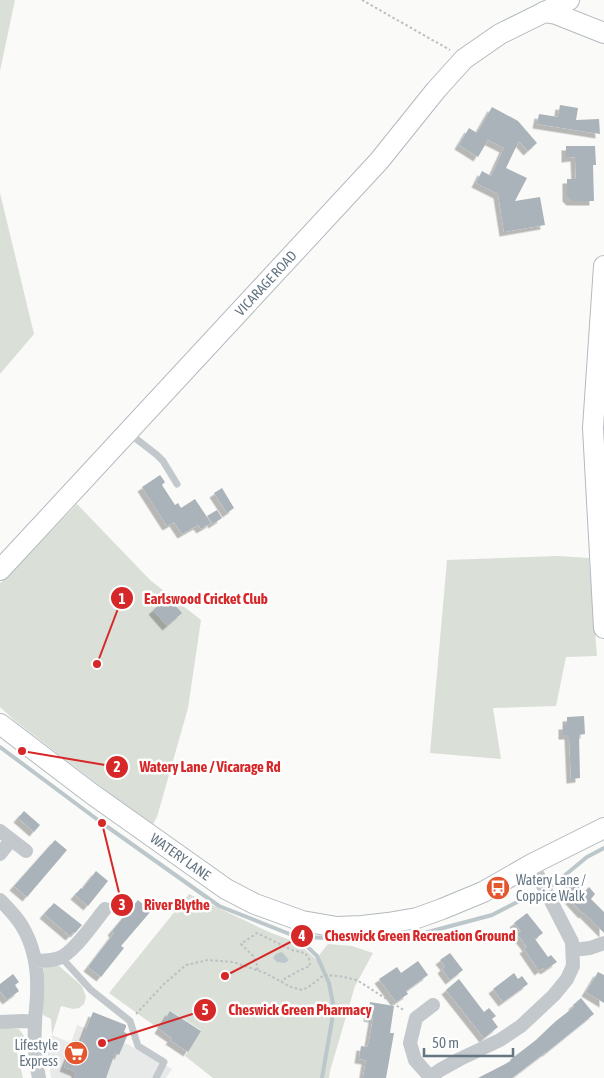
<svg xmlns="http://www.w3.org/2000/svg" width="604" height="1078" viewBox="0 0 604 1078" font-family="'Asap Condensed',sans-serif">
  <defs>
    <filter id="shadow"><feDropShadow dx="-4.5" dy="4.5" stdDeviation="0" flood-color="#0004"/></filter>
  </defs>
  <rect width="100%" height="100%" fill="#fafaf8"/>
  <path fill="#e8e9e9" d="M77,1025L129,1045L172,1069L166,1078H51L47,1049L52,1035L71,1043Z"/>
  <path fill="#dadfd7" d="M0,0H15L0,71Z
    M0,193L34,334L0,374Z
    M77,504L150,580L201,620L188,708L157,817L152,826L14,720L0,707V583L5,579Z
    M558,556L589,558L597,656L566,657L556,706L493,708L501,759L430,753L447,560Z
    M189,894L269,932L298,943L316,959L328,944L352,946L373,953L355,986L330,1071L329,1078H213L185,1056L201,1030L171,1011L159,1029L109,993Z
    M58,965L82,986L86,997L84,1004L79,1008L73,1009L61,1006L52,1035L51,1019L43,1015V973L44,967Z
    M0,1027L19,1029L24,1036L22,1047L17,1053L23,1078H0Z"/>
  <path fill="#bbc7cb" d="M282,952L289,960L285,963L277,962L273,958L276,954Z"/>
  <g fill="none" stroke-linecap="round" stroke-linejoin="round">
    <path stroke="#bbc7cb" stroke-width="4" d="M0,747L102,823L219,906L297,937L317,956L329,983L334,1009L322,1078
      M553,885L587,857L604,848
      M297,937L398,940L492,915L521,900"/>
  </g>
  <path fill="#aab3b9" filter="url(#shadow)" d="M560,105L578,108L576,120L599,119L600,134L537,124L539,114L558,117Z
    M492,107L518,121L537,143L528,151L519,141L506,168L527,178L515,201L540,197L545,225L504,232L498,194L476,183L482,171L491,176L504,148L488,140L478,157L459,145L469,128L477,133Z
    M566,146H595L596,165H593L594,201H571L567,197V179H576L575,157L566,158Z
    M160,475L165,482L162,485L175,505L178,503L181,508L195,499L211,523L201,529L198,525L182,534L174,522L167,526L142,487Z
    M222,488L234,508L227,513L214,493Z
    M217,510L222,518L213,524L207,516Z
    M168,598L182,613L167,626L153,610Z
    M584,716L585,734L579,735L580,778L571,779L569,735H563V725H567V717Z
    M24,811L40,825L34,832L18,818Z
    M55,840L67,850L27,897L14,886Z
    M96,871L108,881L88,906L75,895L81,888L82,889Z
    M574,881L584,892L589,887L595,894L591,899L604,912V933L584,913L583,914L562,891Z
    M138,900L151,911L121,946L124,948L101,977L88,967L114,933L112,931Z
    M54,903L82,925L75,933L74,932L70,936L44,914Z
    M527,913L543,933L535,939L548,957L551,955L557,962L545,970L543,968L539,971L524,949L527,947L517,934L521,931L514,923Z
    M450,953L463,970L450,980L442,969L445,966L440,960Z
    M418,961L428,975L406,991L408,994L396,1002L379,979L397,967L401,973Z
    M598,972L604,975V1003L586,992Z
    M514,973L518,979L522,976L528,984L503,1002L493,989Z
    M13,974L19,982L15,985L19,991L7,1000L0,991V984Z
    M459,979L484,1012L489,1008L496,1016L492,1019L498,1027L484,1038L446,990Z
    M581,998L594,1014L547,1052H546L512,1078H478L511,1061L510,1060L536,1040L556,1021L574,1007L573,1005Z
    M370,1002L394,1006L390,1033H394L386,1078H363L366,1060L359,1059L361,1046L367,1047L369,1042L373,1018L368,1017Z
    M170,1011L201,1031L188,1052L170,1040L172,1038L159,1029Z
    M93,1012L126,1025V1027L124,1032L128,1034L119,1055L115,1053L106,1078H74L76,1072L64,1067L75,1040L81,1042Z"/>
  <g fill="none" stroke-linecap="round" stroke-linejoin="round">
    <g stroke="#b3babf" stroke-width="22">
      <g id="secondary">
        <path d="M544,12L556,14L604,33"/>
        <path d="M604,266L593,428L604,628"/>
        <path id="s1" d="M0,570L379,161L436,90L464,59L500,34L569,0"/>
        <path id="s2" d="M0,724L92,794L226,889L255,904L302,921L337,927L362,926L388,923L417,918L442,909L483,892L532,864L604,828"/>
      </g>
    </g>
    <path stroke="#bbbfc2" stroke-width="2" stroke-dasharray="2.5 2.5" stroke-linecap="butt" d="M362,0L450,50
      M257,970L258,967L253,956L241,944L257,933L292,950L305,953L309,959L310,966L300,970L281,981
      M136,1014L164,984L186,965L208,960L233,962L265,973L291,987L302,990L310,986L324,975L339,976L357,980L405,1011"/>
    <path stroke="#c3c8cc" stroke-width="7" d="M130,434L157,455L163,461L177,484
      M61,957L91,990L130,1021L138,1046L164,1062L156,1078"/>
    <path stroke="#c3c8cc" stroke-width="14" d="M0,831L26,851
      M0,854L11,840
      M0,900C8,908 16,916 22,926C34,946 38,971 37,993C37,1004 35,1014 35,1024C34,1042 35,1060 39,1078
      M573,950L590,948L604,943
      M35,961C42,961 52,961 59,958C73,954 95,921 105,909
      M0,1022L23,1021L35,1022
      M430,1077L415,1060L410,1043L416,1018L433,1005
      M429,1078L440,1070L460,1059L500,1040L521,1026L554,995L567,979L573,966L572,942L532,864"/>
    <use href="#secondary" stroke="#fff" stroke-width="20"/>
  </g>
  <defs>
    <g id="bus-disc" transform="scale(1.25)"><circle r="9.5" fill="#e4572e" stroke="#fff"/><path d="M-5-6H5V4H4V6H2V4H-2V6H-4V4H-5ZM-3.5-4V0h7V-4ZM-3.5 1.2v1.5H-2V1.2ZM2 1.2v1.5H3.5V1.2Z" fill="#fff"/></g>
    <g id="supermarket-disc" transform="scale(1.25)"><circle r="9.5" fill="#e4572e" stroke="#fff"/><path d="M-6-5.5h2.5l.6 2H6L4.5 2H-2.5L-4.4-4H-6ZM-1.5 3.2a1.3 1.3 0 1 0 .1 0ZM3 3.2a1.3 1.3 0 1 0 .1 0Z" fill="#fff"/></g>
  </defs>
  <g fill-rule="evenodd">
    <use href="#bus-disc" x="498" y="888"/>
    <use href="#supermarket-disc" x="76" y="1053"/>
  </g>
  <g text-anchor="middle" stroke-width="5" stroke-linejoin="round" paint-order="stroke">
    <g font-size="14" fill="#657683" stroke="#fff">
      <text dy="5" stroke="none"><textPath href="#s1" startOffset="391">VICARAGE ROAD</textPath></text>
      <text dy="5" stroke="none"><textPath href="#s2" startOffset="224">WATERY LANE</textPath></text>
    </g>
    <g font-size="14" fill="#657683" stroke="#fff" text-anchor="start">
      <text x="516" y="885">Watery Lane /<tspan x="516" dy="16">Coppice Walk</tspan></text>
      <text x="58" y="1050" text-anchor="end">Lifestyle<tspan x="58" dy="16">Express</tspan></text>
    </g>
  </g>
  <path fill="none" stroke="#d62828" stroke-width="2" d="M97 664L122 598M22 751L117 767M102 823L122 905M225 976L302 936M102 1043L205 1010"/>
  <g fill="#d62828" stroke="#fff" stroke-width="2">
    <circle cx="97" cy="664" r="5"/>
    <circle cx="22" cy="751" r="5"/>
    <circle cx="102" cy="823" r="5"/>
    <circle cx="225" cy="976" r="5"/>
    <circle cx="102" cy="1043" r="5"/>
    <circle cx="122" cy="598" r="12"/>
    <circle cx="117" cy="767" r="12"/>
    <circle cx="122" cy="905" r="12"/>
    <circle cx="302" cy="936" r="12"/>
    <circle cx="205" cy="1010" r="12"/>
  </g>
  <g font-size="15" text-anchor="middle" font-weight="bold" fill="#fff">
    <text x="122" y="604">1</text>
    <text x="117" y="772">2</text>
    <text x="122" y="910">3</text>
    <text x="302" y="941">4</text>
    <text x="205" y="1015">5</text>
  </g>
  <g font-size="15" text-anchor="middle" font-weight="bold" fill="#d62828" stroke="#fff" stroke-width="5" stroke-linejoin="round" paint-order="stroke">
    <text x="206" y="604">Earlswood Cricket Club</text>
    <text x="210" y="772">Watery Lane / Vicarage Rd</text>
    <text x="177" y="910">River Blythe</text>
    <text x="420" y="941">Cheswick Green Recreation Ground</text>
    <text x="300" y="1015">Cheswick Green Pharmacy</text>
  </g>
  <path d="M424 1048v8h89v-8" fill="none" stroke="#657683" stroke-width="2.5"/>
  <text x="432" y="1048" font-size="15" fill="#657683" stroke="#ffffff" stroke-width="4" paint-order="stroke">50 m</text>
</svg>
